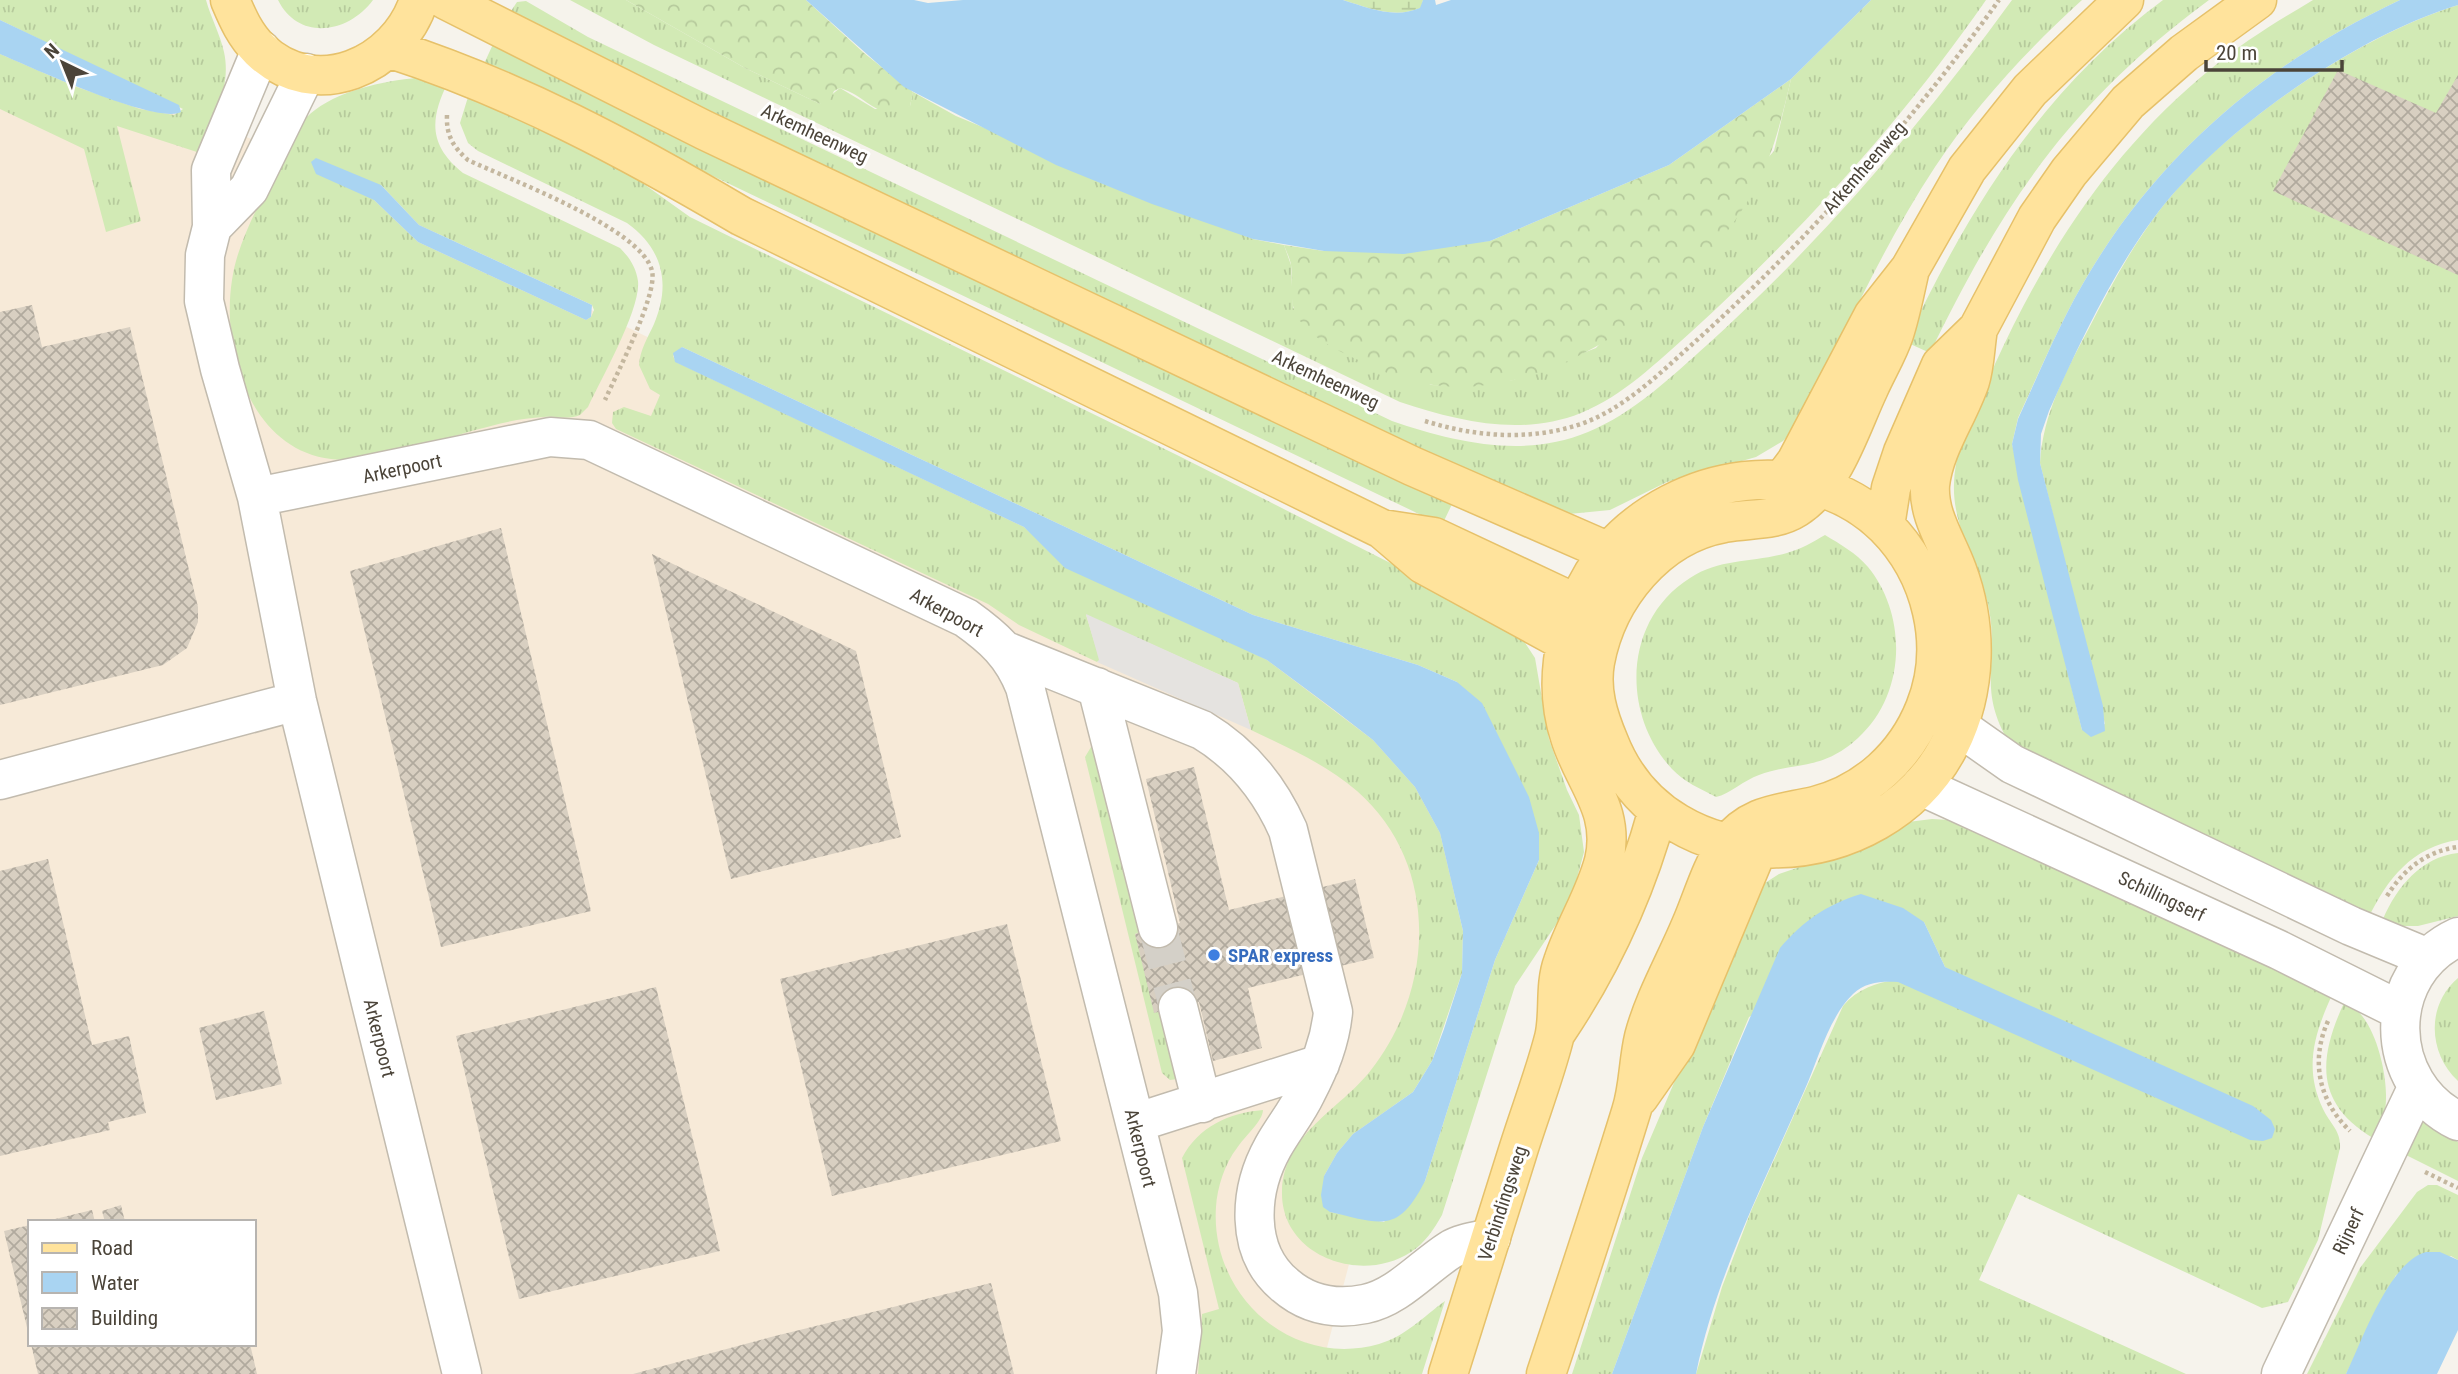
<svg xmlns="http://www.w3.org/2000/svg" width="2458" height="1374" viewBox="0 0 2458 1374" font-family="'Roboto Condensed',sans-serif">
  <defs>
    <pattern id="grass-tufts" width="24" height="20" patternUnits="userSpaceOnUse" patternTransform="scale(1.75)"><rect width="24" height="20" fill="#d2eab5"/><path d="M3 7l-1-3M5 7V3M7 7l1-3M15 17l-1-3M17 17v-4M19 17l1-3" fill="none" stroke="#b6ca9c"/></pattern>
    <pattern id="forest-crowns" width="20" height="18" patternUnits="userSpaceOnUse" patternTransform="scale(1.75)"><rect width="20" height="18" fill="#d2eab5"/><path d="M2 6a3 3 0 1 1 6 0M12 15a3 3 0 1 1 6 0" fill="none" stroke="#b6ca9c"/></pattern>
    <pattern id="wetland-marsh" width="20" height="14" patternUnits="userSpaceOnUse" patternTransform="scale(1.75)"><rect width="20" height="14" fill="#d2eab5"/><path d="M1 5h8M5 5V1M11 12h8M15 12V8" fill="none" stroke="#b6ca9c"/></pattern>
    <pattern id="building-cross-hatch" width="8" height="8" patternUnits="userSpaceOnUse" patternTransform="scale(1.75)"><rect width="8" height="8" fill="#d8cfc1"/><path d="M0 0l8 8M0 8l8-8" fill="none" stroke="#b1aa9e"/></pattern>
  </defs>
  <rect width="100%" height="100%" fill="#f6f3ec"/>
  <path fill="#f7ead8" fill-rule="evenodd" d="M0,35L164,105L311,162L464,249L1306,653L1487,782L1366,1200L1320,1374H0ZM30,1222H254V1344H30Z"/>
  <path fill="url(#grass-tufts)" fill-rule="evenodd" d="M0,0H206C211,18 220,34 224,52C232,88 212,121 200,153L117,126L141,221L106,232L84,149L0,109V54L74,86L140,109L174,115L183,109L0,20Z
    M278,0H373C349,33 299,42 278,0Z
    M570,0H626L745,68L820,104L840,88L875,109L910,106L913,92L956,116L1253,239L1284,245L1291,265L1293,308L1431,385L1464,386L1513,380L1596,348L1774,151L1791,79L1871,0H1986C1902,121 1800,233 1691,332C1657,362 1623,396 1581,413C1521,437 1458,421 1400,402L654,45Z
    M2012,0H2082C2027,50 1976,105 1935,167C1881,249 1842,339 1798,426L1783,441L1756,457L1667,482L1610,510L1569,514L1523,497L507,17L517,2L526,1L588,37L1392,421C1454,442 1524,459 1588,432C1634,413 1671,377 1707,345C1821,242 1922,124 2012,0Z
    M2163,0H2209C2072,101 2003,202 1930,353L1906,342C1969,208 2042,90 2163,0Z
    M2313,0H2400C2272,60 2165,148 2091,270C2062,317 2041,369 2018,418L2012,444L2082,730L2105,724L2040,463C2043,414 2065,373 2088,330C2109,289 2131,248 2159,211C2223,128 2357,36 2458,5V840C2412,847 2387,879 2368,919L2009,742C1977,689 1999,663 1989,609C1980,565 1952,529 1954,483C1956,440 1978,402 1995,364C2047,250 2114,147 2212,68C2243,42 2278,21 2313,0Z
    M494,42L1454,500L1442,525L483,66Z
    M425,77L448,82C430,119 428,145 463,173L620,248C629,257 636,267 638,281C641,309 601,379 588,407L580,415C569,420 556,416 544,417C526,418 509,421 491,426C449,436 372,464 331,459C250,449 221,350 232,280C237,245 255,213 270,181C281,156 292,127 315,110C344,88 390,80 425,77ZM381,185L419,225L592,305L594,310L591,317L586,320L418,242L374,200Z
    M468,97L599,152L690,217L1179,456L1505,621L1518,632L1535,658L1549,739L1567,790L1579,815L1584,852L1573,893L1563,914L1515,986L1442,1215C1434,1229 1425,1243 1411,1252C1361,1285 1280,1256 1282,1191C1284,1133 1340,1110 1371,1070C1435,988 1440,864 1357,791C1326,764 1288,748 1251,730L1238,683L1086,615L1100,660L1097,662L1019,625L988,604L616,429L612,423L613,412L624,407L651,416L660,395L650,389L639,365C640,350 648,337 654,324C671,284 663,249 627,223L478,151L468,143L460,123ZM682,347L1253,615L1418,665L1457,682L1539,860L1495,960L1425,1181L1384,1222L1330,1212L1324,1176L1337,1153L1353,1134L1413,1092L1432,1061L1462,973L1463,931L1440,833L1415,787L1373,740L1267,660L1042,543L1024,527L676,362L673,356Z
    M1825,535C1840,544 1856,553 1868,567C1908,616 1906,695 1858,738C1822,771 1798,761 1759,775C1744,780 1730,794 1716,797C1701,789 1684,782 1672,769C1621,714 1623,620 1690,578C1721,558 1753,563 1787,553C1801,549 1813,542 1825,535Z
    M1094,742L1146,931L1135,934L1165,1010L1178,1079L1170,1080L1162,1073L1085,757Z
    M1932,819L1950,820L2333,993C2315,1032 2303,1067 2323,1109C2330,1124 2341,1130 2340,1148L2318,1240L2288,1302L2262,1308L2018,1194L1979,1280L2186,1374H1696L1722,1287L1751,1211L1843,1006C1871,972 1921,980 1961,976L1945,967L1924,922L1749,1017L1703,1127L1612,1374H1572L1642,1158L1750,904L1765,883L1779,874L1861,846L1908,822Z
    M2458,853V916L2418,926H2387L2383,919C2397,887 2421,857 2458,853Z
    M2458,978V1081C2428,1053 2426,1005 2458,978Z
    M2344,1003C2373,1010 2387,1071 2386,1098C2386,1110 2383,1123 2381,1136L2373,1138C2315,1103 2318,1059 2344,1003Z
    M1263,1110C1263,1121 1244,1137 1237,1148C1225,1163 1217,1188 1216,1207C1210,1295 1291,1369 1379,1344C1406,1336 1423,1317 1445,1301L1422,1374H1198L1202,1314L1219,1309L1182,1158C1199,1126 1229,1113 1263,1110Z
    M2422,1121L2458,1142V1181L2404,1154Z
    M2428,1185H2437L2458,1195V1260L2451,1256L2396,1275L2346,1374H2307L2360,1268L2417,1192Z"/>
  <path fill="url(#forest-crowns)" d="M626,0H806L864,53L913,92L910,106C876,123 870,97 840,88L834,91L829,102L820,104L745,68Z
    M1791,79C1781,121 1772,161 1749,199C1681,313 1512,434 1376,368C1352,357 1316,343 1300,321C1287,304 1294,284 1291,265C1290,258 1286,251 1284,245L1324,251L1490,241L1669,165Z"/>
  <path fill="url(#wetland-marsh)" d="M1343,0H1423L1421,8C1394,19 1369,8 1343,0Z"/>
  <path fill="#e5e3e0" d="M1086,614L1238,683L1251,730L1097,662L1099,660Z"/>
  <path fill="#a9d4f2" d="M806,0H914L928,3L963,0H1343C1369,8 1394,19 1420,8L1423,0H1435L1436,5L1451,0H1871L1791,79L1669,165L1490,241L1404,254L1324,251L1253,239L1152,204L1056,165L904,87Z
    M2400,0H2458V5C2356,36 2225,127 2159,211C2113,271 2080,342 2049,411L2041,434L2040,463L2103,706L2105,731L2091,737L2082,730L2018,480L2012,444L2018,419C2041,369 2062,317 2091,270C2165,148 2272,60 2400,0Z
    M0,20L179,105L181,112C157,125 30,67 0,54Z
    M316,158L381,185L419,225L592,305L591,317L586,320L418,242L374,200L316,174L311,162Z
    M682,347L1253,615L1418,665L1457,682L1482,703L1529,797L1539,833V860L1495,960L1425,1181C1398,1234 1382,1224 1330,1212L1323,1207L1321,1195L1324,1176L1337,1153L1353,1134L1413,1092L1432,1061L1444,1029L1462,973L1463,931L1440,833L1415,787L1373,740L1333,709L1267,660L1065,568L1024,527L675,362L673,353Z
    M1861,894L1903,908L1924,922L1945,967L2253,1106L2271,1120L2275,1129L2272,1138L2263,1141L2250,1140L1898,982C1882,981 1865,982 1853,994C1829,1017 1818,1060 1805,1089C1765,1181 1716,1275 1696,1374H1612L1703,1127L1780,948C1803,921 1826,905 1861,894Z
    M2426,1252H2440L2458,1260V1330L2437,1374H2346C2362,1341 2389,1262 2426,1252Z"/>
  <path fill="url(#building-cross-hatch)" d="M2338,70L2436,113L2458,75V275L2273,191Z
    M32,305L42,347L130,327L198,607V622L187,648L163,665L0,705V312Z
    M501,528L591,911L441,947L350,571Z
    M652,554L856,651L901,837L731,879Z
    M1194,767L1229,910L1355,879L1374,958L1248,988L1262,1048L1213,1061L1199,1002L1154,1013L1135,934L1180,923L1146,779Z
    M48,859L92,1045L129,1036L146,1113L108,1122L110,1130L0,1156V871Z
    M1007,924L1061,1141L832,1196L780,979Z
    M656,987L720,1251L519,1299L456,1036Z
    M264,1011L282,1084L216,1100L199,1028Z
    M121,1205L125,1222H105L102,1211Z
    M92,1210L95,1222H47V1221Z
    M30,1225V1335L29,1336L4,1231Z
    M991,1283L1014,1374H633L771,1337Z
    M31,1344H250L257,1374H38Z"/>
  <g fill="none" stroke-linecap="round" stroke-linejoin="round">
    <path stroke="#d4d0c8" stroke-width="38" stroke-dasharray="38 19" stroke-linecap="butt" d="M1158,928L1178,1007"/>
    <g stroke="#c2bbae" stroke-width="41">
      <path id="minor" d="M261,50L211,170L212,227L205,255L204,301L220,369L257,497L297,701L462,1374
        M212,227L249,189L306,73
        M257,497L550,437L589,440L966,618C994,638 1012,654 1025,687L1178,1293L1182,1331L1176,1374
        M1008,652L1202,730C1242,754 1269,787 1288,830L1333,1012C1330,1042 1320,1066 1306,1093C1297,1112 1283,1129 1273,1147C1249,1190 1244,1251 1285,1285C1308,1305 1335,1310 1365,1304C1397,1298 1423,1267 1450,1250C1461,1243 1478,1241 1491,1238
        M1097,687L1158,928
        M1958,726L2012,764L2351,926L2428,958
        M0,780L297,701
        M1921,786L2279,950L2401,1011
        M2458,937C2380,973 2382,1084 2458,1121
        M1178,1007L1202,1103
        M1135,1123L1320,1064
        M2281,1374L2417,1088"/>
    </g>
    <g stroke="#e6c16a" stroke-width="41">
      <path id="major" d="M230,0C238,19 245,35 260,50C315,103 398,66 419,0
        M446,0L704,130L1412,466L1609,552
        M391,49C515,89 629,150 741,216L1382,529L1423,564L1566,642
        M1910,269C1905,290 1901,313 1894,334C1888,352 1877,370 1869,388C1850,428 1835,483 1796,508C1774,522 1748,518 1724,523C1657,535 1607,597 1595,662C1590,690 1598,716 1609,742C1667,889 1883,878 1950,744C1977,690 1978,626 1957,570C1947,542 1928,516 1930,485C1934,448 1958,416 1970,381C1975,365 1975,346 1978,329
        M1784,478L1796,462L1873,316L1910,269L1967,169L2030,90L2124,0
        M1885,526L1891,488L1903,452L1941,365L1978,329L2037,218L2069,172L2128,102L2184,53L2257,0
        M1382,529L1434,537L1562,597L1598,624
        M1557,1031C1602,964 1637,887 1658,810
        M1639,1097L1676,1044L1758,848
        M1448,1374C1471,1301 1494,1227 1517,1154C1529,1115 1544,1077 1554,1038C1560,1014 1554,986 1563,962C1574,928 1595,896 1604,861C1616,810 1584,782 1570,737C1562,713 1560,686 1563,661C1567,624 1585,579 1610,551C1677,474 1808,450 1885,526C1932,573 1950,646 1925,708C1906,756 1866,793 1815,806C1781,814 1751,813 1727,845C1711,867 1702,900 1691,925C1676,961 1654,999 1644,1037C1638,1062 1639,1088 1631,1112C1604,1200 1575,1287 1546,1374"/>
    </g>
    <path stroke="#c4b79f" stroke-width="4.5" stroke-dasharray="3.5 3.5" stroke-linecap="butt" d="M447,115C446,135 453,147 468,160C508,179 642,228 652,271C658,294 616,375 605,400
      M1425,421C1476,437 1530,441 1581,424C1626,408 1662,371 1697,340C1809,239 1911,123 1999,0
      M2387,896C2403,870 2426,851 2458,847
      M2328,1021C2310,1061 2319,1101 2350,1131
      M2425,1172L2458,1188"/>
    <use href="#minor" stroke="#fff" stroke-width="38"/>
    <use href="#major" stroke="#ffe39c" stroke-width="38"/>
  </g>
  <circle fill="#3f7fe0" stroke="#fff" stroke-width="2.5" cx="1214" cy="955" r="7"/>
  <g text-anchor="middle" stroke-width="6" stroke-linejoin="round" paint-order="stroke">
    <g font-size="19" fill="#4b4439" stroke="#fff">
      <text transform="translate(815 133) rotate(25)" y="7">Arkemheenweg</text>
      <text transform="translate(1864 167) rotate(-49)" y="7">Arkemheenweg</text>
      <text transform="translate(1326 379) rotate(25)" y="7">Arkemheenweg</text>
      <text transform="translate(402 468) rotate(-12)" y="7">Arkerpoort</text>
      <text transform="translate(947 612) rotate(29)" y="7">Arkerpoort</text>
      <text transform="translate(2162 896) rotate(25)" y="7">Schillingserf</text>
      <text transform="translate(380 1038) rotate(76)" y="7">Arkerpoort</text>
      <text transform="translate(1141 1148) rotate(76)" y="7">Arkerpoort</text>
      <text transform="translate(1502 1203) rotate(-72)" y="7">Verbindingsweg</text>
      <text transform="translate(2348 1231) rotate(-65)" y="7">Rijnerf</text>
    </g>
    <g font-size="19" font-weight="bold" fill="#366cbe" stroke="#fff" text-anchor="start">
      <text x="1228" y="962">SPAR express</text>
    </g>
  </g>
  <rect x="28" y="1220" width="228" height="126" fill="#ffffff" stroke="#b7b4b0" stroke-width="2"/>
  <rect x="42" y="1243" width="35" height="10" fill="#ffe39c" stroke="#b7b4b0" stroke-width="2"/>
  <text x="91" y="1255" font-size="21" fill="#4b4439">Road</text>
  <rect x="42" y="1272" width="35" height="21" fill="#a9d4f2" stroke="#b7b4b0" stroke-width="2"/>
  <text x="91" y="1290" font-size="21" fill="#4b4439">Water</text>
  <rect x="42" y="1308" width="35" height="21" fill="url(#building-cross-hatch)" stroke="#b7b4b0" stroke-width="2"/>
  <text x="91" y="1325" font-size="21" fill="#4b4439">Building</text>
  <g transform="translate(63 63) rotate(317)" stroke="#ffffff" stroke-width="5" paint-order="stroke">
  <path d="M0-5L12 26L0 18L-12 26Z" fill="#4b4439"/>
  <text y="-10" font-size="19" font-weight="bold" text-anchor="middle" fill="#4b4439">N</text>
  </g>
  <path d="M2206 60v10h136v-10" fill="none" stroke="#4b4439" stroke-width="3.5"/>
  <text x="2216" y="60" font-size="21" fill="#4b4439" stroke="#ffffff" stroke-width="5" paint-order="stroke">20 m</text>
</svg>
